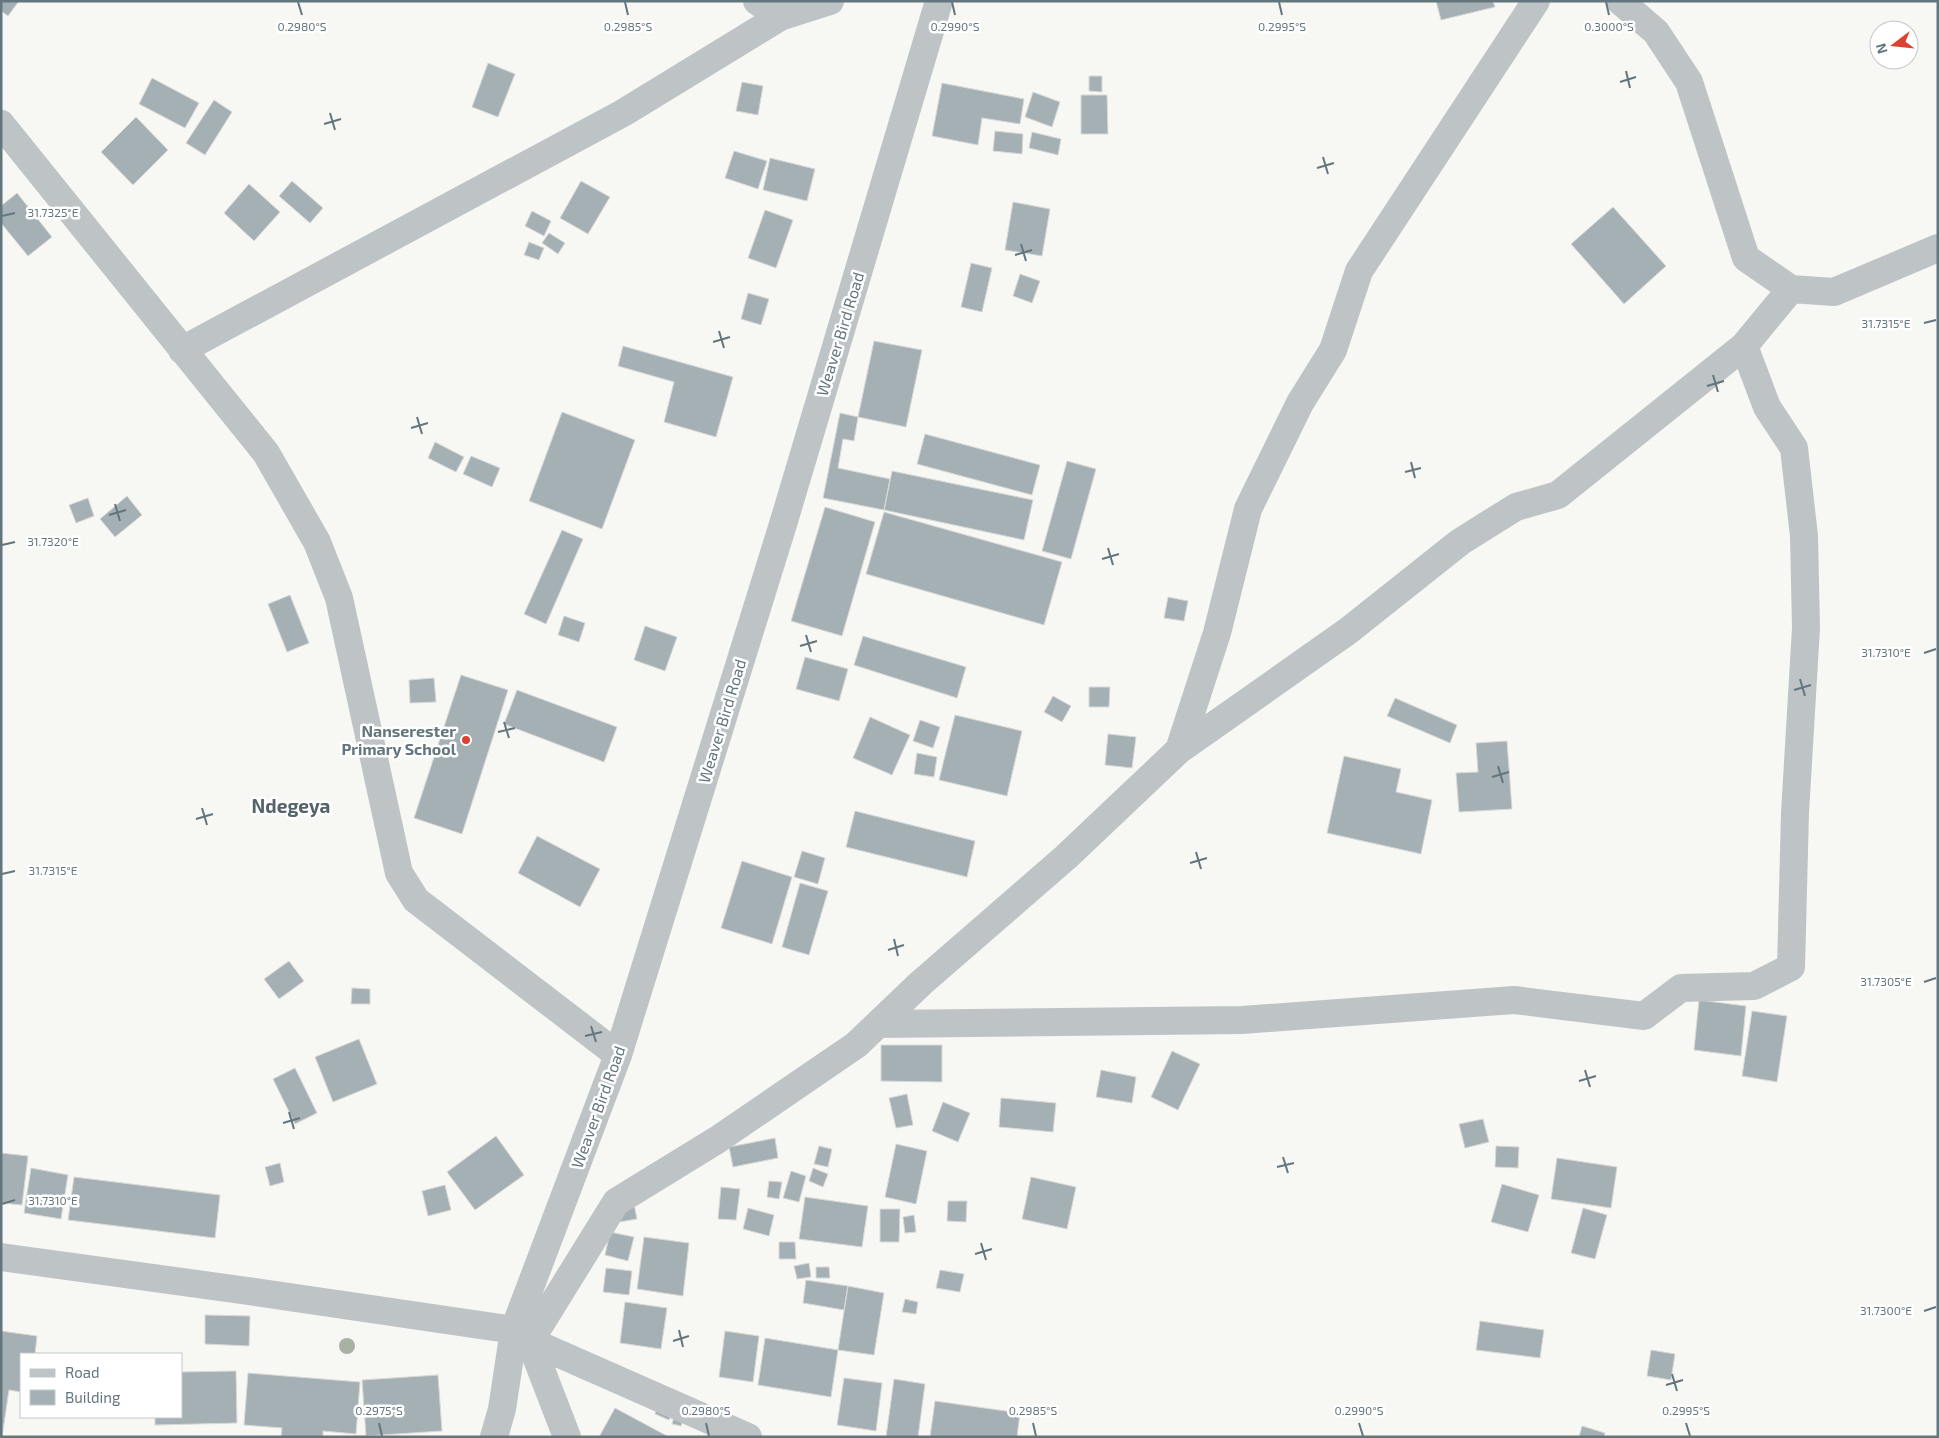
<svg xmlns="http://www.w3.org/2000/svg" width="1939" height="1438" viewBox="0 0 1939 1438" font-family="'Exo 2',sans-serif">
  <rect width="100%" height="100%" fill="#f7f7f4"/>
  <path fill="#a5b0b4" stroke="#d9d9d7" d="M1,1H19L8,16L1,11Z
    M1436,1H1493L1495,7L1441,20Z
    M488,63L515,74L498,117L472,107Z
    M1089,76H1102V92L1089,91Z
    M152,78L199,103L185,128L139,104Z
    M742,82L763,86L758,115L736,111Z
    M942,83L1024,99L1020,124L982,118L978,145L932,136Z
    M1033,92L1060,102L1052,127L1025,117Z
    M1081,95H1107L1108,134H1081Z
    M214,100L232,112L205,155L186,143Z
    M136,117L168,150L133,185L101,152Z
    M995,131L1023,134L1022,154L993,151Z
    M1032,132L1061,139L1058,155L1029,148Z
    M734,151L767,161L758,189L725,178Z
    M770,158L815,169L807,201L763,190Z
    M292,181L323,208L310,223L279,196Z
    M581,181L610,197L588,234L560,218Z
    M249,184L280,212L254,241L224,213Z
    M17,193L52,237L28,256L1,223V206Z
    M1013,202L1050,209L1042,256L1005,250Z
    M1613,207L1666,266L1624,304L1571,244Z
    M765,210L793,220L776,268L748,258Z
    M532,211L551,221L544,236L525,226Z
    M549,233L565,243L558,254L542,243Z
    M529,242L544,248L539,260L524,255Z
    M971,263L992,268L982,312L961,307Z
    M1020,274L1040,281L1032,303L1013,296Z
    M748,293L769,299L761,325L741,319Z
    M874,341L922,350L906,427L858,417Z
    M623,346L733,377L716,437L664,422L674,382L618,366Z
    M562,412L635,440L602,529L529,501Z
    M840,413L858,417L854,441L843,439L838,468L890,479L884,510L823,498Z
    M925,434L1040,465L1032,495L917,464Z
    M435,442L464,457L456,472L428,458Z
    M471,456L500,468L492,487L463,474Z
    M1067,461L1096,469L1071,559L1042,551Z
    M892,471L1033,500L1024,540L884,510Z
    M127,496L142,515L115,537L100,519Z
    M88,498L94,516L76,523L69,505Z
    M825,507L875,522L842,636L791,621Z
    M884,512L1062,562L1044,625L866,574Z
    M562,530L583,539L546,624L524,614Z
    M290,595L309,643L287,652L268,604Z
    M1168,597L1188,601L1184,621L1164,618Z
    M564,616L585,623L579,642L558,635Z
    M645,626L677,637L665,671L634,660Z
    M863,636L966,667L957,698L854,665Z
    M805,657L848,669L839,701L796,689Z
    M461,675L508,690L462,834L414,818Z
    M434,678L436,702L410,703L409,680Z
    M1089,687H1110L1109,707H1089Z
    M517,690L617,727L604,762L504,724Z
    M1053,696L1071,706L1062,722L1044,712Z
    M1395,698L1457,725L1450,743L1387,716Z
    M955,715L1022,731L1007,796L939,780Z
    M870,717L910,735L892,775L853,758Z
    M920,720L940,727L933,748L913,741Z
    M1108,734L1136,737L1132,768L1105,765Z
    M1507,741L1512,809L1459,812L1456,773L1478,772L1476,743Z
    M917,753L937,757L934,777L914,774Z
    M1344,756L1401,769L1396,792L1432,800L1421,854L1327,833Z
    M855,811L975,841L967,877L846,847Z
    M537,836L600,869L580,907L518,873Z
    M802,851L825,858L818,884L794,877Z
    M742,861L792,877L772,944L721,928Z
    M800,883L828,891L809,955L782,947Z
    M289,961L304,981L279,999L264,979Z
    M352,988L370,989V1004H351Z
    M1699,1000L1746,1006L1741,1056L1694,1050Z
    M1752,1011L1787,1016L1777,1082L1742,1076Z
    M359,1039L377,1084L333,1102L315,1057Z
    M881,1045H942V1082L881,1081Z
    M1172,1051L1200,1064L1178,1110L1151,1097Z
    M295,1068L317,1113L295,1124L273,1079Z
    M1101,1070L1136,1077L1132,1103L1096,1097Z
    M907,1094L913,1125L896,1128L889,1098Z
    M1001,1098L1056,1103L1053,1132L999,1127Z
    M943,1102L970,1113L958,1142L932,1131Z
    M1483,1119L1489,1142L1465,1148L1459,1124Z
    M496,1136L524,1175L475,1210L447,1172Z
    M775,1138L778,1158L733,1167L729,1147Z
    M896,1144L927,1151L916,1204L885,1197Z
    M819,1146L832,1149L828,1167L814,1164Z
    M1496,1146L1519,1147L1518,1168L1495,1167Z
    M1,1153L28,1156L22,1205L1,1203Z
    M1557,1158L1617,1167L1611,1208L1551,1199Z
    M280,1163L284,1182L270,1186L265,1167Z
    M31,1168L68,1175L61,1219L24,1213Z
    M813,1168L828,1174L823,1187L809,1181Z
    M791,1171L806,1176L799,1202L783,1198Z
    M74,1177L220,1195L215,1238L68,1220Z
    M1031,1177L1076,1187L1067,1229L1022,1219Z
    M769,1181L782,1182L779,1199L767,1197Z
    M1502,1184L1539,1195L1528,1232L1491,1222Z
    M445,1185L451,1210L428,1216L422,1191Z
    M721,1187L740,1189L736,1220L718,1219Z
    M805,1197L868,1206L862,1247L799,1239Z
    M948,1201H967L966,1222L947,1221Z
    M634,1204L637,1219L619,1222L616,1208Z
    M748,1208L774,1215L769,1236L743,1229Z
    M1583,1208L1607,1215L1595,1259L1571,1253Z
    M880,1209H900L899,1242H880Z
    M914,1215L916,1232L905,1233L903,1217Z
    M610,1232L634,1237L628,1261L605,1255Z
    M644,1237L689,1243L683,1296L637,1289Z
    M779,1242H795L796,1259H779Z
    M809,1263L811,1277L797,1279L794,1266Z
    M816,1267H829L830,1278H816Z
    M606,1268L632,1271L629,1295L603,1292Z
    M940,1270L964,1274L960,1292L936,1288Z
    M806,1280L848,1286L844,1310L803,1303Z
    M848,1286L884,1293L874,1355L838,1350Z
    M905,1299L918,1302L916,1314L902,1312Z
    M625,1302L667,1308L661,1349L620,1343Z
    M205,1315L250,1316L249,1346L205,1344Z
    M1480,1321L1544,1330L1540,1358L1476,1350Z
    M1,1331L37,1336L35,1354H21V1392L9,1390L2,1437Z
    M725,1331L759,1336L753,1382L719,1377Z
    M765,1338L838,1350L831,1397L758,1385Z
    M1651,1350L1675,1354L1671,1380L1647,1376Z
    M236,1371L237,1423L155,1425V1417H181V1372Z
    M248,1373L360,1382L356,1434L323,1431V1437H281L282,1428L244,1425Z
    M438,1375L442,1431L366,1436L362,1380Z
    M844,1378L882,1383L876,1431L837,1425Z
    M894,1379L925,1384L918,1437H886Z
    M935,1401L1020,1413L1017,1437H930Z
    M658,1405L673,1410L669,1420L655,1414Z
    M615,1408L669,1437H599Z
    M675,1414L684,1417L681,1426L672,1424Z
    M1582,1426L1605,1433L1604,1437H1579Z"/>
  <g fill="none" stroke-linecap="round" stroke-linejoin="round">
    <path stroke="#bec4c6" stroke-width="28" d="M757,1L780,17
      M1620,1L1656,32L1689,82L1746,258L1791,289L1834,292L1938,248
      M1,124L266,453L317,542L339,598L399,873L416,900L618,1055
      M182,350L623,113L780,17L830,1
      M1179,750L1217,633L1248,509L1300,403L1333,350L1359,271L1536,1
      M879,1024L1242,1020L1514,1000L1644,1016L1681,988L1754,986L1791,967L1795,813L1806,628L1804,536L1794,448L1767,407L1744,346
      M1,1257L248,1291L514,1330L530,1341L748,1437
      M494,1437L502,1409L514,1330L618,1055L784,521L939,1
      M567,1437L530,1341L616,1202L717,1140L856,1045L921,983L1066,857L1179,750L1348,631L1460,542L1516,507L1558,495L1744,346L1791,289"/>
  </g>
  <circle fill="#a8b1a4" cx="347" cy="1346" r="8"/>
  <path fill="none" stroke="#63767e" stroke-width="2" d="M298,2L302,15M625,2L628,15M952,2L955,15M1279,2L1282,15M1606,2L1609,15M1626,71L1630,88M1620,82L1636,77M330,113L335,130M324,124L341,119M1323,157L1328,174M1317,168L1334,163M2,216L15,213M1021,244L1026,261M1015,255L1032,250M1924,323L1936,320M719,331L724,348M713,342L730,337M1713,375L1718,392M1707,386L1724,381M417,417L422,434M411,428L428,423M1411,462L1415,478M1405,472L1421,468M115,504L120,521M109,515L126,510M2,545L15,542M1108,548L1113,565M1102,559L1119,554M806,635L811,652M800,646L817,641M1924,653L1936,649M1800,679L1805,696M1794,690L1811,685M504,722L509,738M498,732L515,728M1498,766L1503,783M1492,777L1509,772M202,808L207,825M196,819L213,814M1196,852L1201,869M1190,863L1207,858M2,874L15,871M894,939L898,956M888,950L904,945M1924,982L1936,978M591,1026L596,1042M585,1036L602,1032M1585,1070L1590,1087M1579,1081L1596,1076M289,1112L294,1129M283,1123L300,1118M1283,1157L1288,1173M1277,1167L1294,1163M2,1204L15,1200M981,1243L986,1260M975,1254L992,1249M1924,1311L1936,1307M679,1330L683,1347M673,1341L689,1336M1672,1374L1677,1391M1666,1385L1683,1380M379,1423L382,1436M706,1423L709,1436M1033,1423L1036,1436M1359,1423L1363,1436M1686,1423L1690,1436"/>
  <circle fill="#dc422f" stroke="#fff" stroke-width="2" cx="466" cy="740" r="5"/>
  <g text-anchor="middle" stroke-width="5" stroke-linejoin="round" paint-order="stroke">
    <g font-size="16" fill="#63767e" stroke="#fff">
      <text transform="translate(840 334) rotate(-73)" y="6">Weaver Bird Road</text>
      <text transform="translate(722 721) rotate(-73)" y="6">Weaver Bird Road</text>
      <text transform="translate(598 1107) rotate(-70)" y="6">Weaver Bird Road</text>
    </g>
    <g font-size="16" font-weight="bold" fill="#63767e" stroke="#fff" text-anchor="end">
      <text x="456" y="737">Nanserester<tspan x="456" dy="18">Primary School</tspan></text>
    </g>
    <g font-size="19" font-weight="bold" fill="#55636a" stroke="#fff">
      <text x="291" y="813">Ndegeya</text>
    </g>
  </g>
  <g font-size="12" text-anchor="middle" fill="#63767e" stroke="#fff" stroke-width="5" stroke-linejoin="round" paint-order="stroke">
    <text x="302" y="31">0.2980°S</text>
    <text x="628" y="31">0.2985°S</text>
    <text x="955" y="31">0.2990°S</text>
    <text x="1282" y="31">0.2995°S</text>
    <text x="1609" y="31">0.3000°S</text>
    <text x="53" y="217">31.7325°E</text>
    <text x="1886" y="328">31.7315°E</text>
    <text x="53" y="546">31.7320°E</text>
    <text x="1886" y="657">31.7310°E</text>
    <text x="53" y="875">31.7315°E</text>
    <text x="1886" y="986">31.7305°E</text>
    <text x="53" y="1205">31.7310°E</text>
    <text x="1886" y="1315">31.7300°E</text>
    <text x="379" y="1415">0.2975°S</text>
    <text x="706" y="1415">0.2980°S</text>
    <text x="1033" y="1415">0.2985°S</text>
    <text x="1359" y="1415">0.2990°S</text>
    <text x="1686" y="1415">0.2995°S</text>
  </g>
  <rect width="1939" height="1438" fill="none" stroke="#63767e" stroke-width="5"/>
  <rect x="20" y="1353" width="162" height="65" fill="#ffffff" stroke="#c1c8cb"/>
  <rect x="30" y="1369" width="25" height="8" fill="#bec4c6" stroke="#c1c8cb"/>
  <text x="65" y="1378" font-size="15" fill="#63767e">Road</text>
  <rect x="30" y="1390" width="25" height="15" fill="#a5b0b4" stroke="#c1c8cb"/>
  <text x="65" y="1403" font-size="15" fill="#63767e">Building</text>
  <g transform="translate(1894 45) rotate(254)"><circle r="24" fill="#ffffff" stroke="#c1c8cb"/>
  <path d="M0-4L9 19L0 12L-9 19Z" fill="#dc422f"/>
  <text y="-8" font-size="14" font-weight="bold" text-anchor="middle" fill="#63767e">N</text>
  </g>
</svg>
